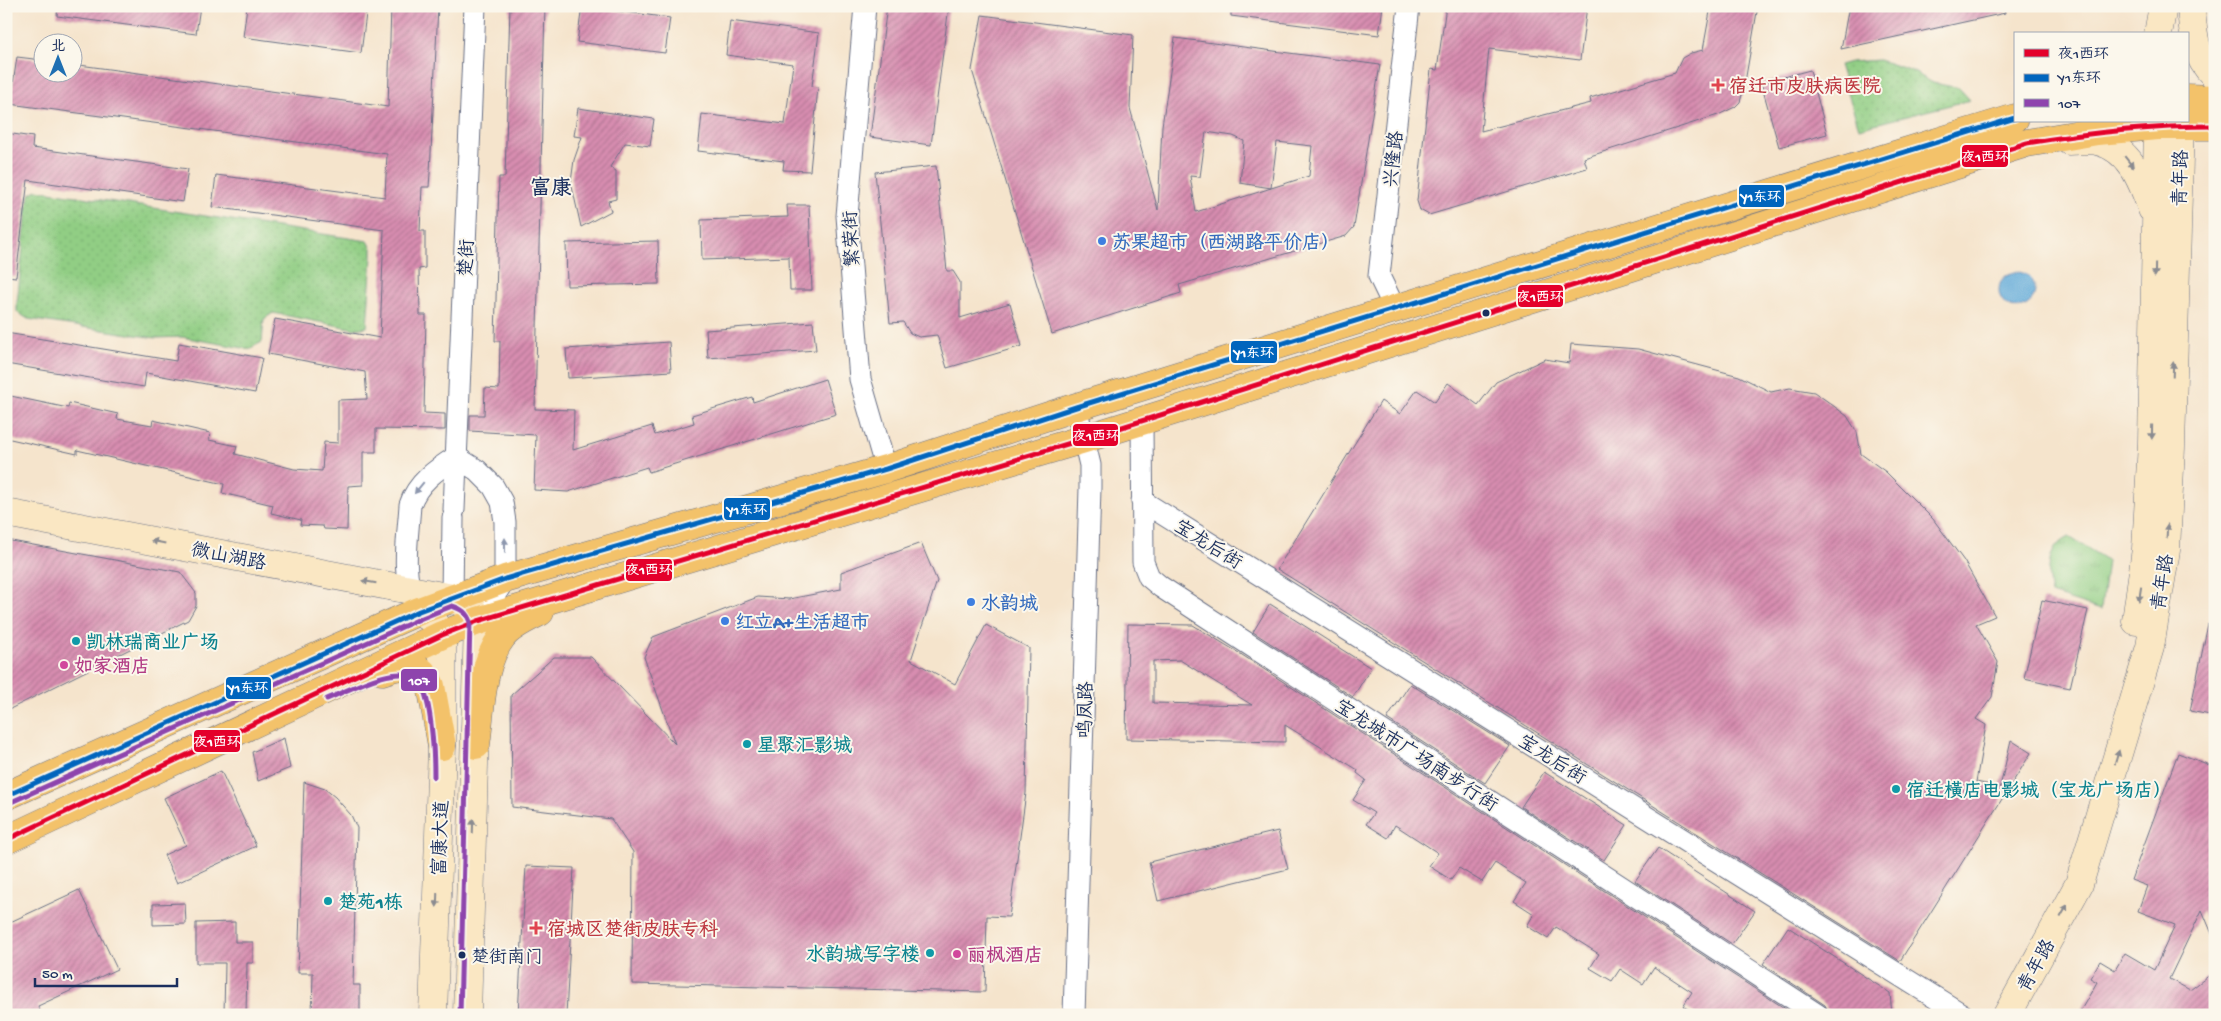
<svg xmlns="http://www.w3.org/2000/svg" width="2221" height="1021" viewBox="0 0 2221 1021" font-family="'Gochi Hand','LXGW WenKai TC',sans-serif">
  <defs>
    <pattern id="grass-tufts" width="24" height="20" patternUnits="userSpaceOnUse" patternTransform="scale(1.25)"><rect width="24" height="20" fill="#91ce84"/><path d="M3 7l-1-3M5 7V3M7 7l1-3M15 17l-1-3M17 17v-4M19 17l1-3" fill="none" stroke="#7cb174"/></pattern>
    <pattern id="garden-dots" width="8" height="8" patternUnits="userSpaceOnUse" patternTransform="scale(1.25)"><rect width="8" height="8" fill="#91ce84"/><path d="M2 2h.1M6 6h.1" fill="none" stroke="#7cb174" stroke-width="1.8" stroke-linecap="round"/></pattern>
    <pattern id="building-hatch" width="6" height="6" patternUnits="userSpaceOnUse" patternTransform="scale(1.25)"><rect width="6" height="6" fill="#d88db0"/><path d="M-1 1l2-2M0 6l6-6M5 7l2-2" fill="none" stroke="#ae7492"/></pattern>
  </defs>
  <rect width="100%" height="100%" fill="#fbf7ec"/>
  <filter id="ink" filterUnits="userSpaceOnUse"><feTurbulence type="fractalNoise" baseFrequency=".02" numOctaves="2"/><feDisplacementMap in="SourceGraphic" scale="10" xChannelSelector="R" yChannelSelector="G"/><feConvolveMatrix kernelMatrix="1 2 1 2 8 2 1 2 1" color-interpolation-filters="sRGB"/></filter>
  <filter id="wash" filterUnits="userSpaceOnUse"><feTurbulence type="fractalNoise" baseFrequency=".0096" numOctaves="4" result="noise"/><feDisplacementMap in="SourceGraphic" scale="20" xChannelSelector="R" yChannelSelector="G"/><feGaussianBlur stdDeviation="1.12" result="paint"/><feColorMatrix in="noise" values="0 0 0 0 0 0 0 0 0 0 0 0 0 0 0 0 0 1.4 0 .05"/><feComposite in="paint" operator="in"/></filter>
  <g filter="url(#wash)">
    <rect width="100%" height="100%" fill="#f5e4cc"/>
    <path fill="url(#grass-tufts)" stroke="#567e71" d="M2069,537L2107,560L2101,610L2051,594C2047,574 2046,546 2069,537Z"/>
    <path fill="url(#garden-dots)" stroke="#567e71" d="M1879,60L1910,70L1933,83L1959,88L1970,100L1859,128L1839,65L1850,62Z
      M37,190L368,241L372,248V257L367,327L355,329L273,313L264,319L262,342L249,349L182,337L156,338L28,319L17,312V303L28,200L31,193Z"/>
    <path fill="#62aad9" stroke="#3e6c9c" d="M1999 290a18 18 0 1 1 36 0a18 18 0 1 1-36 0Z"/>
    <g id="blocks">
      <path fill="url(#building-hatch)" fill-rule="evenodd" d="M58,6H200L196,34L57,16Z
        M247,6H367L361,53L243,37Z
        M391,6H438L430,173L429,187H422L420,231H425V268L419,269L420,315H426L424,413L445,414V430L376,429V452H363V485L348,486L347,530L324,529L323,526L300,525L301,520L271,513L273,505L222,493L224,484L77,450V454L6,438V395L68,408L69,403L118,414L117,419L152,425L153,420L210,433L209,440L237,446L235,454L294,469L322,471L324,442L338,443V400L367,399L365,372L268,354L275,319L380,338L384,230L212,207L216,175L385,197L387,154L10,104L17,57L42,60V72H72V64L388,107Z
        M510,6H545L535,409L574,410L573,450L652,426L655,435L694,423L692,415L752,397L753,402L825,379L836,414L649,472L647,467L568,492L534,490L536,435L470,431V415H484L485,388L499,389L500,341H495L499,177H505Z
        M582,6L670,18L665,53L577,42Z
        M887,6H949L931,145L870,137Z
        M1231,6H1383L1379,35L1231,16Z
        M1446,6H1587L1580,60L1489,49L1481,131L1591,103L1590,98L1675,73L1682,58L1691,53L1703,50L1711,6H1758L1744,88L1740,102L1735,107L1718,115L1584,158L1587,168L1429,215L1420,210L1417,201L1431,69L1437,70Z
        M1849,6H2004L2005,13L1841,49Z
        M982,15L1133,35L1130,108L1158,210L1162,126L1175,38L1380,65L1354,227L1346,236L1179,285L1181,293L1052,334L972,70ZM1206,132L1233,136L1244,141L1240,183L1271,188L1277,142L1312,146L1309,176L1196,212L1190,176L1200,177Z
        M730,21L819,33L812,86L818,87L810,171L783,170L784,161L698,151L702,114L785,124L793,64L726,55Z
        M1810,70L1827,134L1779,147L1761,83Z
        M578,108L654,119L650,146L625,143L610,167L616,171V199L608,201L611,211L581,227L571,182L574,160L582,137L574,136Z
        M6,133L33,137L32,148L188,169L183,202L28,180L16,277L6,276Z
        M936,166L947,271H953L960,282V318L1010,303L1022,346L947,368L937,335L919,337L910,333L903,322L890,323L875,172Z
        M787,205H809L812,290H790L789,257L702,260L701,220L788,217Z
        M658,241L659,284L567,286L566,243Z
        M813,322L816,350L708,358L706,330Z
        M6,333L176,361L179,343L262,358L255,393L146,373L144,387L6,364Z
        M669,342L671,371L568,378L566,349Z
        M1571,344L1638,349L1739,376L1771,392L1790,388L1814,392L1827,401L1847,416L1857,432L1861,454L1886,472L1933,519L1964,561L1995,616L1976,624L1998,662L1992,697L1976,719L1986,725L1976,782L2000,787L2011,740L2031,753L1900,961L1277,569L1381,401L1400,414L1417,390L1435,402L1448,383L1478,405L1496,382L1545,359L1569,363Z
        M6,540L180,572L196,593V606L188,620L6,711Z
        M921,543L937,581L911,660L955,684L986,625L1029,648L1026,793L1009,917L987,916L985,992L632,984L633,852L611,819L512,807L511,695L554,657H591L675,744L644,657L653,637L758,597L789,599L841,589V572Z
        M2042,600L2088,610L2070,688L2024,678Z
        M1270,604L1371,668L1353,697L1253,632Z
        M1128,624L1193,625L1239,653L1795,1015H1697L1683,1006L1692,992L1654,967L1643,984L1620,969L1612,981L1590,968L1599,954L1556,927L1548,939L1527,926L1534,914L1514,901L1526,883L1495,863L1482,882L1459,868L1451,880L1429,866L1438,853L1395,825L1388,838L1366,824L1374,813L1353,800L1366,780L1357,773L1358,770L1285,725V742L1126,739ZM1180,660L1252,705L1153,703V661Z
        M2208,624L2215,625V716L2190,711Z
        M1410,684L1510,746L1485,783L1387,719Z
        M284,738L290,768L258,781L252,752Z
        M2178,753L2215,767V941L2202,910L2169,979L2190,990L2215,971V1015H2078L2097,982L2090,978L2100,961L2115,970L2125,953L2154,970L2175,925L2138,911L2147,886L2131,880Z
        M221,771L256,846L177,883L164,855L186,845L164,798Z
        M1544,772L1627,825L1604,860L1521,807Z
        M304,782L325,789L335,797L351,815L357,828L353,985H360V1015H312L313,973H298Z
        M1278,831L1288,869L1158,901L1149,862Z
        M1658,848L1755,911L1732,944L1635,881Z
        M526,866L574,868L566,1015H518Z
        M79,890L117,969L38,1006L42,1015H6V924Z
        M185,903L186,924L153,925V904Z
        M235,922V942H253V963H247L246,1015H224L225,963H196V923Z
        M1788,927L1890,993L1892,1015H1830L1825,1005L1763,964Z"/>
    </g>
  </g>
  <g filter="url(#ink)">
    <use href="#blocks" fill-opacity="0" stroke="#676e84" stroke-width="1"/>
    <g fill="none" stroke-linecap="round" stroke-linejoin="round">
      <g stroke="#676e84" stroke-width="23">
        <path id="street" d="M865,6L847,216L860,379L886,469
          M1395,309L1379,276L1409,6
          M1142,420L1143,562L1149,577L1161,587L1818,1015
          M1142,501L1963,1015
          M454,510L475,6
          M452,598L453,518
          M414,602C401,573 408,537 410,505C417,483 437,469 456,457L477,470L493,486L502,502L505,522V579L478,621
          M1074,1015L1090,488V465L1076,407"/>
      </g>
      <g stroke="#676e84" stroke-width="29">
        <path id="secondary" d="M2191,6C2193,34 2194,56 2215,76
          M2158,34L2163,6
          M2069,141C2078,141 2089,139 2097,141C2130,148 2142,181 2152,209
          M6,513L452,598L471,607L478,621L467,1015
          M419,611L433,620L442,635V746L433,1015
          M2136,621L2146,549L2152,443L2158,121
          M2007,1015L2079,884L2150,647L2166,550L2171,447L2180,121"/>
      </g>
      <g stroke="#676e84" stroke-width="29">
        <path id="primary" d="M2187,98L2215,99
          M382,671C404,663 421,662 431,686L442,746
          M476,745C481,711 480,666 502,637C510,626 528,618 540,612
          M6,796L419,611L505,579L886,469L1076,407L2015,118
          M6,840L442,635L478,621L1084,439L2027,143L2097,131L2158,126H2215"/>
      </g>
      <use href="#street" stroke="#fff" stroke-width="21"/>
      <use href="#secondary" stroke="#fae7c3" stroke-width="28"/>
      <use href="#primary" stroke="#f3c26a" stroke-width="28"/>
      <g stroke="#fbf7ec" stroke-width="9">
        <path id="bus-1" d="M6,840L442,635L478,621L1084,439L2027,143C2092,132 2149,126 2215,126"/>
      </g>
      <g stroke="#fbf7ec" stroke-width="9">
        <path id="bus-2" d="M6,796L419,611L505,579L886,469L1076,407L2015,118"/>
      </g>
      <g stroke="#fbf7ec" stroke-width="9">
        <path id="bus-3" d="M327,699C352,689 388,667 416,676C432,692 434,754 434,777
          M9,803L422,618L452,606C462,609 467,613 470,622L460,1015"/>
      </g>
      <use href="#bus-1" stroke="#e4002b" stroke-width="5"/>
      <use href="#bus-2" stroke="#0065bd" stroke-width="5"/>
      <use href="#bus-3" stroke="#8e44ad" stroke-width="5"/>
    </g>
    <defs><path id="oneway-solid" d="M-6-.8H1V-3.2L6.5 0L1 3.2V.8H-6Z" transform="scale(1.25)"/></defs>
    <g fill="#8a8b90">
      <use href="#oneway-solid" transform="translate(2129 162) rotate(52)"/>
      <use href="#oneway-solid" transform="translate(2155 270) rotate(91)"/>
      <use href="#oneway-solid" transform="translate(2173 369) rotate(-88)"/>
      <use href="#oneway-solid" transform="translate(2152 432) rotate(91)"/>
      <use href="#oneway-solid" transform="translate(2167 531) rotate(-87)"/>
      <use href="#oneway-solid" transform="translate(158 542) rotate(-169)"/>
      <use href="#oneway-solid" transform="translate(369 582) rotate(-170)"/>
      <use href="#oneway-solid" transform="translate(2140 594) rotate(99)"/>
      <use href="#oneway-solid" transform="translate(2117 757) rotate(-73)"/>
      <use href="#oneway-solid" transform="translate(473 826) rotate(-88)"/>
      <use href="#oneway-solid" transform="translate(437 900) rotate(92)"/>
      <use href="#oneway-solid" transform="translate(2064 911) rotate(-61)"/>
    </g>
    <g fill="#8d97ae">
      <use href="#oneway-solid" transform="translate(419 488) rotate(129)"/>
      <use href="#oneway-solid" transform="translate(505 545) rotate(-90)"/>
    </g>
  </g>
  <g fill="#e0444e" stroke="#fbf7ec" stroke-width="2">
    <path d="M1715.5 77.5h5v5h5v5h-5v5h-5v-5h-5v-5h5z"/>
    <path d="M533.5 920.5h5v5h5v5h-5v5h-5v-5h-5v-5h5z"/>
  </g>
  <g fill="#3f7fe0" stroke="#fbf7ec" stroke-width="2">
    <circle cx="1102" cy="241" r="5"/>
    <circle cx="971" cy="602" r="5"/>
    <circle cx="725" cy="621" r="5"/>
  </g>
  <g fill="#1b2f5e" stroke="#fbf7ec" stroke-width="2">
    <circle cx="1486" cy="313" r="4.5"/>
    <circle cx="462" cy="955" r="4.5"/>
  </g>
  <g fill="#0f9aa8" stroke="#fbf7ec" stroke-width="2">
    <circle cx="76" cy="641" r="5"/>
    <circle cx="747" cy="744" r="5"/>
    <circle cx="1896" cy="789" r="5"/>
    <circle cx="328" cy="901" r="5"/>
    <circle cx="930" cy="953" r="5"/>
  </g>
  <g fill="#d1479c" stroke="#fbf7ec" stroke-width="2">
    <circle cx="64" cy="665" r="5"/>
    <circle cx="957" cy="954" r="5"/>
  </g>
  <g text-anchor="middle" stroke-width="4" stroke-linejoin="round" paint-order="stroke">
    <g font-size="18" fill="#1b2f5e" stroke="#fbf7ec" text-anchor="start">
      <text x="471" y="962">楚街南门</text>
    </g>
    <g font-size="19" font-weight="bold" fill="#be3a42" stroke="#fbf7ec" text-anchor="start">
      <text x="1729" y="92">宿迁市皮肤病医院</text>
      <text x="547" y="935">宿城区楚街皮肤专科</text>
    </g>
    <g font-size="19" fill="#1b2f5e" stroke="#fbf7ec">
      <text transform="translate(1392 159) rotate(-84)" y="7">兴隆路</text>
      <text transform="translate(2179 178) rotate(-88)" y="7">青年路</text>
      <text transform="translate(850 239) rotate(-93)" y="7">繁荣街</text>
      <text transform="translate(465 258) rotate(-88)" y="7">楚街</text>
      <text transform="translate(1209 543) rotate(32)" y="7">宝龙后街</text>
      <text transform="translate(229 555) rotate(11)" y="7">微山湖路</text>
      <text transform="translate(2161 582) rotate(-81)" y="7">青年路</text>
      <text transform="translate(1084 710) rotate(-89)" y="7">鸣凤路</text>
      <text transform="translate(1417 754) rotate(33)" y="7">宝龙城市广场南步行街</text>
      <text transform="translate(1553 758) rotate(32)" y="7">宝龙后街</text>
      <text transform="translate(439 838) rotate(-88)" y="7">富康大道</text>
      <text transform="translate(2035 965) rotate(-61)" y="7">青年路</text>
    </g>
    <g font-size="19" font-weight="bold" fill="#366cbe" stroke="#fbf7ec" text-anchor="start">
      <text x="1112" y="248">苏果超市（西湖路平价店）</text>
      <text x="981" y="609">水韵城</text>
      <text x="735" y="628">红立A+生活超市</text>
    </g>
    <g font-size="19" font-weight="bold" fill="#0d838f" stroke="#fbf7ec" text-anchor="start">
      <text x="86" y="648">凯林瑞商业广场</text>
      <text x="757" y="751">星聚汇影城</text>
      <text x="1906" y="796">宿迁横店电影城（宝龙广场店）</text>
      <text x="338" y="908">楚苑1栋</text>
      <text x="920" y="960" text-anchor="end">水韵城写字楼</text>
    </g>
    <g font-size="19" font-weight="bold" fill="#b23c85" stroke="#fbf7ec" text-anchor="start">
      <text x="74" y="672">如家酒店</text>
      <text x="967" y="961">丽枫酒店</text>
    </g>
    <g font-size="21" font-weight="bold" fill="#1b2f5e" stroke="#fbf7ec">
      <text x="551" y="194">富康</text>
    </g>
  </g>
  <g stroke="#fbf7ec" stroke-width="2">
    <rect x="1961" y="144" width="48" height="24" rx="5" fill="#e4002b"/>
    <rect x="1738" y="184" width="47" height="24" rx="5" fill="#0065bd"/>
    <rect x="1517" y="284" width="47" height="24" rx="5" fill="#e4002b"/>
    <rect x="1230" y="340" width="48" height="24" rx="5" fill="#0065bd"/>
    <rect x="1072" y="423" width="47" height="24" rx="5" fill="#e4002b"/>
    <rect x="723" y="497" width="48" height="24" rx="5" fill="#0065bd"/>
    <rect x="625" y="558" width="48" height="24" rx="5" fill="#e4002b"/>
    <rect x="400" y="668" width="38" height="24" rx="5" fill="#8e44ad"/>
    <rect x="225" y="676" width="47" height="24" rx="5" fill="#0065bd"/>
    <rect x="193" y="729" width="48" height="24" rx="5" fill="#e4002b"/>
  </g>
  <g font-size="14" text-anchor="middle" font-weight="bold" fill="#fff">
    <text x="1985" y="161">夜1西环</text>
    <text x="1761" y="201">Y1东环</text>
    <text x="1540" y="301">夜1西环</text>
    <text x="1254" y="357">Y1东环</text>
    <text x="1096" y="440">夜1西环</text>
    <text x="747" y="514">Y1东环</text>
    <text x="649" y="574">夜1西环</text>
    <text x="419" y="685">107</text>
    <text x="248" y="692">Y1东环</text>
    <text x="217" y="746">夜1西环</text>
  </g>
  <rect width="2221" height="1021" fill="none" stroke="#fbf7ec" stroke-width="25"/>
  <rect x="2014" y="32" width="175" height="90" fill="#fbf7ec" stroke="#a1a7b3"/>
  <rect x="2024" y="49" width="25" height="8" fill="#e4002b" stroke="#a1a7b3"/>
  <text x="2058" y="58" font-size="15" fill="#1b2f5e">夜1西环</text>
  <rect x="2024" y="74" width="25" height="8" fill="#0065bd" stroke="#a1a7b3"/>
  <text x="2058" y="82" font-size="15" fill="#1b2f5e">Y1东环</text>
  <rect x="2024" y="99" width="25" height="8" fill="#8e44ad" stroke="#a1a7b3"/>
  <text x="2058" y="108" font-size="15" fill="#1b2f5e">107</text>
  <g transform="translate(58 58)"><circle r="24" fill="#fbf7ec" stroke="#a1a7b3"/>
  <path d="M0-4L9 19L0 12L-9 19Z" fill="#1f6fb2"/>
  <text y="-8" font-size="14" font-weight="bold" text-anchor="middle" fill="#1b2f5e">北</text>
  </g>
  <path d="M35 978v8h142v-8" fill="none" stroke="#1b2f5e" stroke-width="2.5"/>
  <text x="42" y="978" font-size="15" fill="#1b2f5e" stroke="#fbf7ec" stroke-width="4" paint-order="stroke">50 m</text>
</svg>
